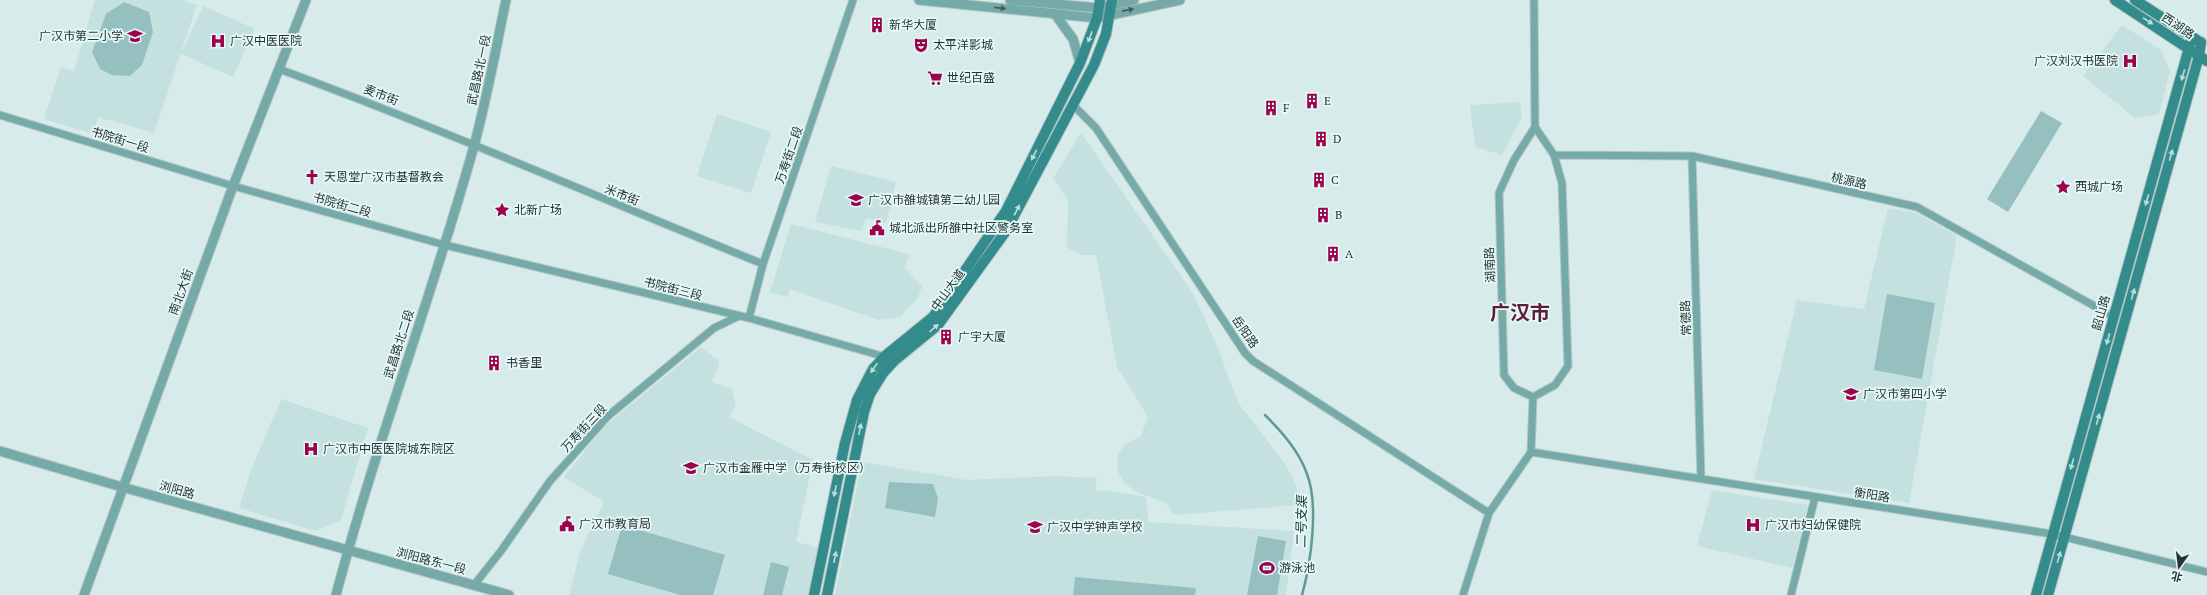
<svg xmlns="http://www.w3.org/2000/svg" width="2207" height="595" viewBox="0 0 2207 595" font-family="'PT Serif','Noto Sans SC',serif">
  <rect width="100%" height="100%" fill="#d7ebeb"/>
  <path fill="#c4e1e0" d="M95,0H182L197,5L154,133L98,117L93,134L44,119L61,67L74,71Z
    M203,6L255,29L233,77L181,54Z
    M2122,25L2161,50L2170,72L2159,114L2135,118L2083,76Z
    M1520,102L1522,117L1502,155L1475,147L1470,105Z
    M717,114L771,132L751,193L697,176Z
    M1081,133L1193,293L1215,341L1239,404L1286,465L1297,487L1299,505L1174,515L1166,503L1136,492L1125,483L1119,474L1117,466L1119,453L1124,445L1141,436L1148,417L1117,367L1096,255H1080L1067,247L1068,200L1053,178Z
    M831,166L896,182L886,223L866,218L862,231L815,222Z
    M1888,208L1914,212L1957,236L1909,503L1754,479L1797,300L1864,309Z
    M791,224L909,254L905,268L922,287L917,299L900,317L878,320L790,289L787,297L770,292Z
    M701,347L720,362L712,382L732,389L736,406L729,417L813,460L796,542L819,548L809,595H569L580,552L604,502L564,477L605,426Z
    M281,399L368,428L341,520L316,531L239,508L251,470Z
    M862,462L967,480L1055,476L1097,478L1095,491L1107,490L1146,497L1149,522L1294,531L1286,595H835Z
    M1712,490L1808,505L1792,568L1697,546Z"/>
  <path fill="#95c0bf" d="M124,2L149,12L153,32L142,65L130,76L112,75L100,69L92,52L106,14Z
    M2041,111L2062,123L2008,212L1987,199Z
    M1887,294L1935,303L1922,379L1874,370Z
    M889,482L933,484L938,498L935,517L885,508Z
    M622,525L725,555L713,595H680L608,574Z
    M1258,536L1286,541L1277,595H1247Z
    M771,562L789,567L782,595H763Z
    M1075,577L1196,588L1195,595H1073Z"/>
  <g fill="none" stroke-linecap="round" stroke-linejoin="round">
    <path stroke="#5d9997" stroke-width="2.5" d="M1265,415C1282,432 1299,451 1307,474C1319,505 1311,563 1302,595"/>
    <g stroke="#b4c6c6" stroke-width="9">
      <path id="minor" d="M279,69C442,129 602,199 763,264
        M1073,105L1096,128L1245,353L1253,361L1489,513
        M0,115L233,186L445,245L749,318L889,358
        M1554,155L1692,156L1917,207L2114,317
        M1692,156L1701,479
        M749,318L763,264L853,0
        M1533,397L1555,385L1568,366L1562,183L1554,155L1535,127
        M1531,452L2052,534L2207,572
        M474,585L501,551L550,481L608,416L714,328L739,316
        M1463,595L1489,513L1531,452L1533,397L1514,388L1504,375L1499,193L1514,160L1535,127L1534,0
        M1791,595L1815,497"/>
    </g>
    <g stroke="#b4c6c6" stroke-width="11">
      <path id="tertiary" d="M919,0L1097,18L1180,0
        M1010,0L1099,8L1134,0
        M1055,14L1073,39L1080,63
        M0,451L122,487L509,595
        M84,595L233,186L306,0
        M336,595C376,443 432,297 474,146C487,98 496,48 506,0"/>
    </g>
    <g stroke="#b4c6c6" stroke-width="12">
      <path id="secondary" d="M2115,0L2207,61
        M2135,0L2197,40
        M814,595L845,443L857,400L873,369L885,356L933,317L1006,211L1080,63L1097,18L1100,0
        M827,595L864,412L870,394L883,373L894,361L938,325L1006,231L1094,65L1106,34L1112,0
        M2036,595L2192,37
        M2048,595L2199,56L2201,42"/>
    </g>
    <use href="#minor" stroke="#76aaa9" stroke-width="7"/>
    <use href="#tertiary" stroke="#76aaa9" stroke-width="9"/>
    <use href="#secondary" stroke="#338c8b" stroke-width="10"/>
  </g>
  <defs><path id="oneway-solid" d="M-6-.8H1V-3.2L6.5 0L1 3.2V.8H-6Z"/></defs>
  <g fill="#455c5c">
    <use href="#oneway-solid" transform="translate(1000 8) rotate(6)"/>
    <use href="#oneway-solid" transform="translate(1128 10) rotate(-11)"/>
  </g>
  <g fill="#b8dedd">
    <use href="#oneway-solid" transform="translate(2148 21) rotate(33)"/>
    <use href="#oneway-solid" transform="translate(1090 37) rotate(111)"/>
    <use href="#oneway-solid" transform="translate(2183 75) rotate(106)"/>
    <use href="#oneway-solid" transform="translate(1034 155) rotate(117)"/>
    <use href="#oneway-solid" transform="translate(2171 155) rotate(-74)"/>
    <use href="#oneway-solid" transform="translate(2147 200) rotate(106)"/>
    <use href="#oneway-solid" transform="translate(1017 210) rotate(-62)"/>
    <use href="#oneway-solid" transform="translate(2133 294) rotate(-74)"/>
    <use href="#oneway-solid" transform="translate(934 328) rotate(-42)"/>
    <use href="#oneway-solid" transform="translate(2108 339) rotate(106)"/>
    <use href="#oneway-solid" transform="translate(874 368) rotate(125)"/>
    <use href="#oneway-solid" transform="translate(2098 419) rotate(-74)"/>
    <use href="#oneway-solid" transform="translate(860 429) rotate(-78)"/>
    <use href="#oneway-solid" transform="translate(2072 464) rotate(106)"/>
    <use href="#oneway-solid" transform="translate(835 491) rotate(102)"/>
    <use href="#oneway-solid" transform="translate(835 557) rotate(-79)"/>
    <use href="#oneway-solid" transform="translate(2059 557) rotate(-74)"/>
  </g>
  <defs>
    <g id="building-bare" transform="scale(1.2)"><path d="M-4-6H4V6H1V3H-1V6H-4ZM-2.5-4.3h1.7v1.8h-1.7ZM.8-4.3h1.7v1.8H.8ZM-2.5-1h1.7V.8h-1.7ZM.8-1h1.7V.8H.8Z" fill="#9d034d" stroke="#e4f9f8" stroke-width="2.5" paint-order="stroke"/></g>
    <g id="school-bare" transform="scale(1.2)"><path d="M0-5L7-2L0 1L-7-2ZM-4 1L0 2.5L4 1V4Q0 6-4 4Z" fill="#9d034d" stroke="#e4f9f8" stroke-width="2.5" paint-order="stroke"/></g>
    <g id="hospital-bare" transform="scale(1.2)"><path d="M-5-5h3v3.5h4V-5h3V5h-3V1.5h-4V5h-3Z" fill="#9d034d" stroke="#e4f9f8" stroke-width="2.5" paint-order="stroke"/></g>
    <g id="theatre-bare" transform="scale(1.2)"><path d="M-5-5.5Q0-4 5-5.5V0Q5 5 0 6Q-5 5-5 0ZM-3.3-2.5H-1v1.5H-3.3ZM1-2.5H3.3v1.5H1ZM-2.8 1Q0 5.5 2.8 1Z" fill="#9d034d" stroke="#e4f9f8" stroke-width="2.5" paint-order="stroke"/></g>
    <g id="supermarket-bare" transform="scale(1.2)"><path d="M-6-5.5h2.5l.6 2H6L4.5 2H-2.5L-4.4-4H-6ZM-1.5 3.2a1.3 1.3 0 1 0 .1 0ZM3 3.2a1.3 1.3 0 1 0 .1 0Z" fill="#9d034d" stroke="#e4f9f8" stroke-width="2.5" paint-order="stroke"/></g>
    <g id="church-bare" transform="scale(1.2)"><path d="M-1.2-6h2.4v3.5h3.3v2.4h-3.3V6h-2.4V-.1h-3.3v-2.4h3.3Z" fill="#9d034d" stroke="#e4f9f8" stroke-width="2.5" paint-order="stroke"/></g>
    <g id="sight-bare" transform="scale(1.2)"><path d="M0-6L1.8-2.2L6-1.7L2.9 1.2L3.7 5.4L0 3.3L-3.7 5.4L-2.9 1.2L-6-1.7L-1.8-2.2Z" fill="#9d034d" stroke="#e4f9f8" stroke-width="2.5" paint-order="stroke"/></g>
    <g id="civic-bare" transform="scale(1.2)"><path d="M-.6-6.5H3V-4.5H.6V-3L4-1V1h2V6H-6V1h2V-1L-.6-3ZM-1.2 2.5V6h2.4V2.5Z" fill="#9d034d" stroke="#e4f9f8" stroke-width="2.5" paint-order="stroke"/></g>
    <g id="stadium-bare" transform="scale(1.2)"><path d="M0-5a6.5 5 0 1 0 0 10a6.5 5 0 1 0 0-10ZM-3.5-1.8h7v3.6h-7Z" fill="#9d034d" stroke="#e4f9f8" stroke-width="2.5" paint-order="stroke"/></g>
  </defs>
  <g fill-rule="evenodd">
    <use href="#building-bare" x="877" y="25"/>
    <use href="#school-bare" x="135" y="36"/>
    <use href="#hospital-bare" x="218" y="41"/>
    <use href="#theatre-bare" x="921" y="45"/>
    <use href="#hospital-bare" x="2130" y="61"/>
    <use href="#supermarket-bare" x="935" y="78"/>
    <use href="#building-bare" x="1312" y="101"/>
    <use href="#building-bare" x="1271" y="108"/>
    <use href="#building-bare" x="1321" y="139"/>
    <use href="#church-bare" x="312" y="177"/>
    <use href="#building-bare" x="1319" y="180"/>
    <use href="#sight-bare" x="2063" y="187"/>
    <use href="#school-bare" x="856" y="200"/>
    <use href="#sight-bare" x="502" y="210"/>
    <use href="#building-bare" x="1323" y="215"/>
    <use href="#civic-bare" x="877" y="228"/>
    <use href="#building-bare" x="1333" y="254"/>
    <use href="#building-bare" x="946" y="337"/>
    <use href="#building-bare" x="494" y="363"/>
    <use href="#school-bare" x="1851" y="394"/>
    <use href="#hospital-bare" x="311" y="449"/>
    <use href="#school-bare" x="691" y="468"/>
    <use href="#civic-bare" x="567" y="524"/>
    <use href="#hospital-bare" x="1753" y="525"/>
    <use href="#school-bare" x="1035" y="527"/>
    <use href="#stadium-bare" x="1267" y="568"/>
  </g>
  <g text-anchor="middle" stroke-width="3.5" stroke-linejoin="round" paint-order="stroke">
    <g font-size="12" fill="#2a3232" stroke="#e4f9f8" text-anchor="start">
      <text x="889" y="29">新华大厦</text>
      <text x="123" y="40" text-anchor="end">广汉市第二小学</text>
      <text x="230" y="45">广汉中医医院</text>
      <text x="933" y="49">太平洋影城</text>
      <text x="2118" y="65" text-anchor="end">广汉刘汉书医院</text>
      <text x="947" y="82">世纪百盛</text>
      <text x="1324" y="105">E</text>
      <text x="1283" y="112">F</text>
      <text x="1333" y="143">D</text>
      <text x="324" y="181">天恩堂广汉市基督教会</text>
      <text x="1331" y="184">C</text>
      <text x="2075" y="191">西城广场</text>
      <text x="868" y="204">广汉市雒城镇第二幼儿园</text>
      <text x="514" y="214">北新广场</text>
      <text x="1335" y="219">B</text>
      <text x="889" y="232">城北派出所雒中社区警务室</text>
      <text x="1345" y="258">A</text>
      <text x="958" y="341">广宇大厦</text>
      <text x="506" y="367">书香里</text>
      <text x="1863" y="398">广汉市第四小学</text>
      <text x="323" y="453">广汉市中医医院城东院区</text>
      <text x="703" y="472">广汉市金雁中学（万寿街校区）</text>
      <text x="579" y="528">广汉市教育局</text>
      <text x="1765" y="529">广汉市妇幼保健院</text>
      <text x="1047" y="531">广汉中学钟声学校</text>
      <text x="1279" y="572">游泳池</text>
    </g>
    <g font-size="12" fill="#2a3232" stroke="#e4f9f8">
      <text transform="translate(2178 26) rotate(34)" y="4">西湖路</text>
      <text transform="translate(479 70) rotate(-78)" y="4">武昌路北一段</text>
      <text transform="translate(381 95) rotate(21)" y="4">麦市街</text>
      <text transform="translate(120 140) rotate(17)" y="4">书院街一段</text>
      <text transform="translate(789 155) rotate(-71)" y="4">万寿街二段</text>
      <text transform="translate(1849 181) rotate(13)" y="4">桃源路</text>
      <text transform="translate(622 195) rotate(22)" y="4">米市街</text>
      <text transform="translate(342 205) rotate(16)" y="4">书院街二段</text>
      <text transform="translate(1490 265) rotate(-92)" y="4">湖南路</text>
      <text transform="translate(673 289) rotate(14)" y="4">书院街三段</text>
      <text transform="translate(948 290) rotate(-54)" y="4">中山大道</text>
      <text transform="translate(181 292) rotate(-70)" y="4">南北大街</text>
      <text transform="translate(2101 313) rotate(-74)" y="4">韶山路</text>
      <text transform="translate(1686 318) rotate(-92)" y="4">常德路</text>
      <text transform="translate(1245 332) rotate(55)" y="4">岳阳路</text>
      <text transform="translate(399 344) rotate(-72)" y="4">武昌路北二段</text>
      <text transform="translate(584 428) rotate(-47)" y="4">万寿街三段</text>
      <text transform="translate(177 490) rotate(16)" y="4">浏阳路</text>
      <text transform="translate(1872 495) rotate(9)" y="4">衡阳路</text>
      <text transform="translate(431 561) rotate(15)" y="4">浏阳路东一段</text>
    </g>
    <g font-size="13" font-style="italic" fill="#173635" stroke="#e4f9f8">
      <text transform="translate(1301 522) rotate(-89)" y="5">二号支渠</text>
    </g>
    <g font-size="20" font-weight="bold" fill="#601c34" stroke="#e4f9f8">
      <text x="1520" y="320">广汉市</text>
    </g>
  </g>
  <g transform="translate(2179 567) rotate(194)" stroke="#e4f9f8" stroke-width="3" paint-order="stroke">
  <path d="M0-3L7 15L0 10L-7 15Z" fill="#2a3232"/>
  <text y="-6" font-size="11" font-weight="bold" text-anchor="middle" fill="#2a3232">北</text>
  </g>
</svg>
